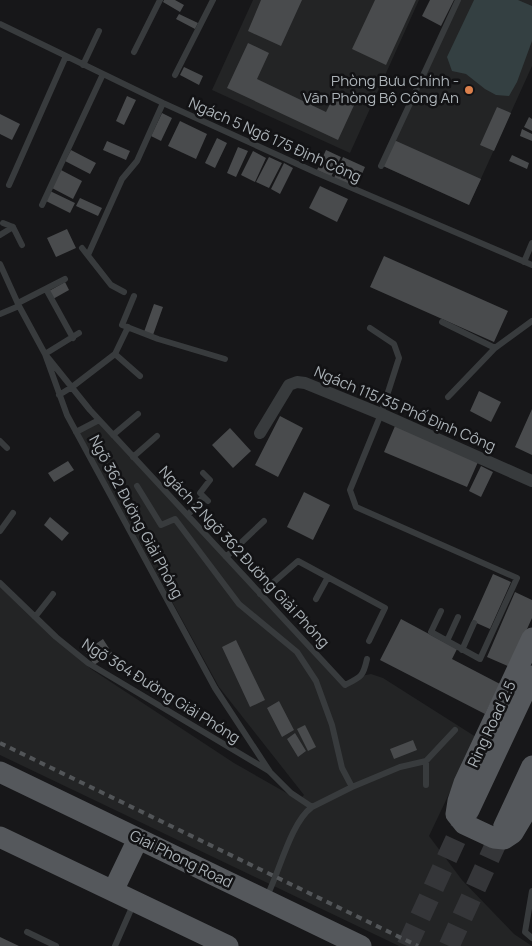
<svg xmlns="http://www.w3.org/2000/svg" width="532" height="946" viewBox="0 0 532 946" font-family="Manrope,sans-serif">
  <rect width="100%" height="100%" fill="#171719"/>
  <path fill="#232425" d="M253,0H419L350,153L212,90Z
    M458,0H532V66L469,205L383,166Z
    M99,422L346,687L361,676L371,674L383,678L476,737L429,836L462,880L514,934L532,946H399L0,755V581L91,669L234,763L299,800L304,795L219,687L79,432Z"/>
  <path fill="#344042" d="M474,0H518L532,6V41L517,82L509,96L496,95L485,89L466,74L452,71L447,57Z"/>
  <path fill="#494b4d" d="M164,0H175L184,5L180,12L163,2Z
    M261,0H302L281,46L248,31Z
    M375,0H416L386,65L352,49Z
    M430,0H454L441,26L422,16Z
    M179,14L198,23L195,29L176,19Z
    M248,43L269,53L257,79L326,112L336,92L356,101L338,140L227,88Z
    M184,67L203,76L199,85L180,75Z
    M127,96L136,100L124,125L116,121Z
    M497,107L511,113L494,151L480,145Z
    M162,113L172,118L161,141L151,136Z
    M0,114L20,124L12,140L0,134Z
    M529,117L532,119V131L524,127Z
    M180,121L207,134L196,159L168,146Z
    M522,129L532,134V141L520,136Z
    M217,138L227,143L215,168L205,163Z
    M394,140L481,179L469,205L383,166Z
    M107,141L130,151L126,160L103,150Z
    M238,147L248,151L236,177L227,173Z
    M71,150L96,163L90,174L65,161Z
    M326,150L341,157L331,177L317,170Z
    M253,151L266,158L255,182L241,175Z
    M512,155L529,163L527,169L509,161Z
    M269,157L282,163L269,188L256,182Z
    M343,157L365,167L356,188L334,178Z
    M284,163L293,168L280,194L271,189Z
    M61,170L82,181L73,199L52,188Z
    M320,186L348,199L337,222L309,208Z
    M50,191L75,203L70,213L46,201Z
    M80,198L102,208L98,216L76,206Z
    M67,229L76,248L56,257L47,238Z
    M384,256L508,311L494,342L370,287Z
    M65,282L69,290L53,299L49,291Z
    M154,304L163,307L153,335L144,332Z
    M479,391L501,402L491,422L470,411Z
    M532,409V455L515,447Z
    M280,416L303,428L278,477L255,465Z
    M395,426L478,462L467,487L384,452Z
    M230,428L251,451L233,468L212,445Z
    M68,461L74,470L54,482L48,473Z
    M481,466L493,472L481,497L469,491Z
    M304,492L330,505L313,540L287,527Z
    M50,517L69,533L62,541L44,525Z
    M493,574L511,582L490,629L472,621Z
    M515,592L532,600V618L510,667L487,657Z
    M401,619L457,649L452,659L500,684L485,714L380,660Z
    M103,639L112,653L94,665L85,651Z
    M236,640L265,700L250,707L222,647Z
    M279,701L294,730L282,737L267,708Z
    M305,725L316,747L308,751L297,729Z
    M295,733L306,751L298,757L287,739Z
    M413,740L417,750L394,759L390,749Z
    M0,937L19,946H0Z"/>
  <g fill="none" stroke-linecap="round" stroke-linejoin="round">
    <path stroke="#353639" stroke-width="21" stroke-dasharray="21 11" stroke-linecap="butt" d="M407,946L469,810
      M449,946L504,826"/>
    <path stroke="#383b3d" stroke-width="6" d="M0,24L163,103L317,173L532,265
      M134,52L160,0
      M83,65L99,31
      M175,75L213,0
      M381,166L458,0
      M9,185L66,56
      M42,205L103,74
      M3,223L13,227
      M0,235L13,227L22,245
      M82,248L111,285L124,292
      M88,255L122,179L137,161L163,103
      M524,262L532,243
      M0,264L19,306L45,354L67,415L215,688L270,772L291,793L312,807C290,823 279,874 266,898
      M46,289L73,338
      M134,296L122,325L158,339L225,359
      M18,303L65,279
      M0,314L19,306
      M442,322L495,348
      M370,328L394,344L399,358L381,414L350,490L356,507L517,578L480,659L431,632L441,611
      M79,333L45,354L90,410L345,685C361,677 363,677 367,659
      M115,354L140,376
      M59,395L72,387L115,354L128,327
      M448,397L495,348L532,321
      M76,432L99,420
      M113,435L138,414
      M0,441L7,448
      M133,457L157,436
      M203,473L210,480L200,493L208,501
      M137,486L161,525L175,519L239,604L297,652L316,681L332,725L342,768L352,787
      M188,515L203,497
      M0,531L13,513
      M226,557L264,521
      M0,583L56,637L88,663L269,771
      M260,594L298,561L385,608L369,641
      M316,599L328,577
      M35,617L53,594
      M447,641L458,617
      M462,650L474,623
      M426,785V761L455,730
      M312,807L352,787L400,767L426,761
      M532,891L525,932L532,938
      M27,932L56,946
      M115,946L133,905"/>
    <path stroke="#383b3d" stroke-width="12" d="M260,433L289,385L297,382L305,383L381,414L532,481"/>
    <path stroke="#55585c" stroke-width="21" d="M532,638L464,783L458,801L456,814L464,824L494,838L504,839L513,833L532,801
      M0,772L361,946
      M469,810L532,676
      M504,826L532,766
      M0,837L228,946
      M113,891L138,839"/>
    <path stroke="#525558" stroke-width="4" stroke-dasharray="6 5" stroke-linecap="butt" d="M0,743L418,946"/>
  </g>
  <circle fill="#db804c" stroke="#121214" stroke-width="2" cx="469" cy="90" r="5"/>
  <g text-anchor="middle" stroke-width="5" stroke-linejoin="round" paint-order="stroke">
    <g font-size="15" fill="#abb2b7" stroke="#121214" text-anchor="end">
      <text x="459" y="86">Phòng Bưu Chính -<tspan x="459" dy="17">Văn Phòng Bộ Công An</tspan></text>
    </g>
    <g font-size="15" fill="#abb2b7" stroke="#121214">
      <text transform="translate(275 140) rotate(24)" y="5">Ngách 5 Ngõ 175 Định Công</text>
      <text transform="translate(405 409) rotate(23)" y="5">Ngách 115/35 Phố Định Công</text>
      <text transform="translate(136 517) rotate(62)" y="5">Ngõ 362 Đường Giải Phóng</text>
      <text transform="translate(244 557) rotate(47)" y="5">Ngách 2 Ngõ 362 Đường Giải Phóng</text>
      <text transform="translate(161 691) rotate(32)" y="5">Ngõ 364 Đường Giải Phóng</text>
      <text transform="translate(492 724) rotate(-65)" y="5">Ring Road 2.5</text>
      <text transform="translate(181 859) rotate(26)" y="5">Giai Phong Road</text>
    </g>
  </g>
</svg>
